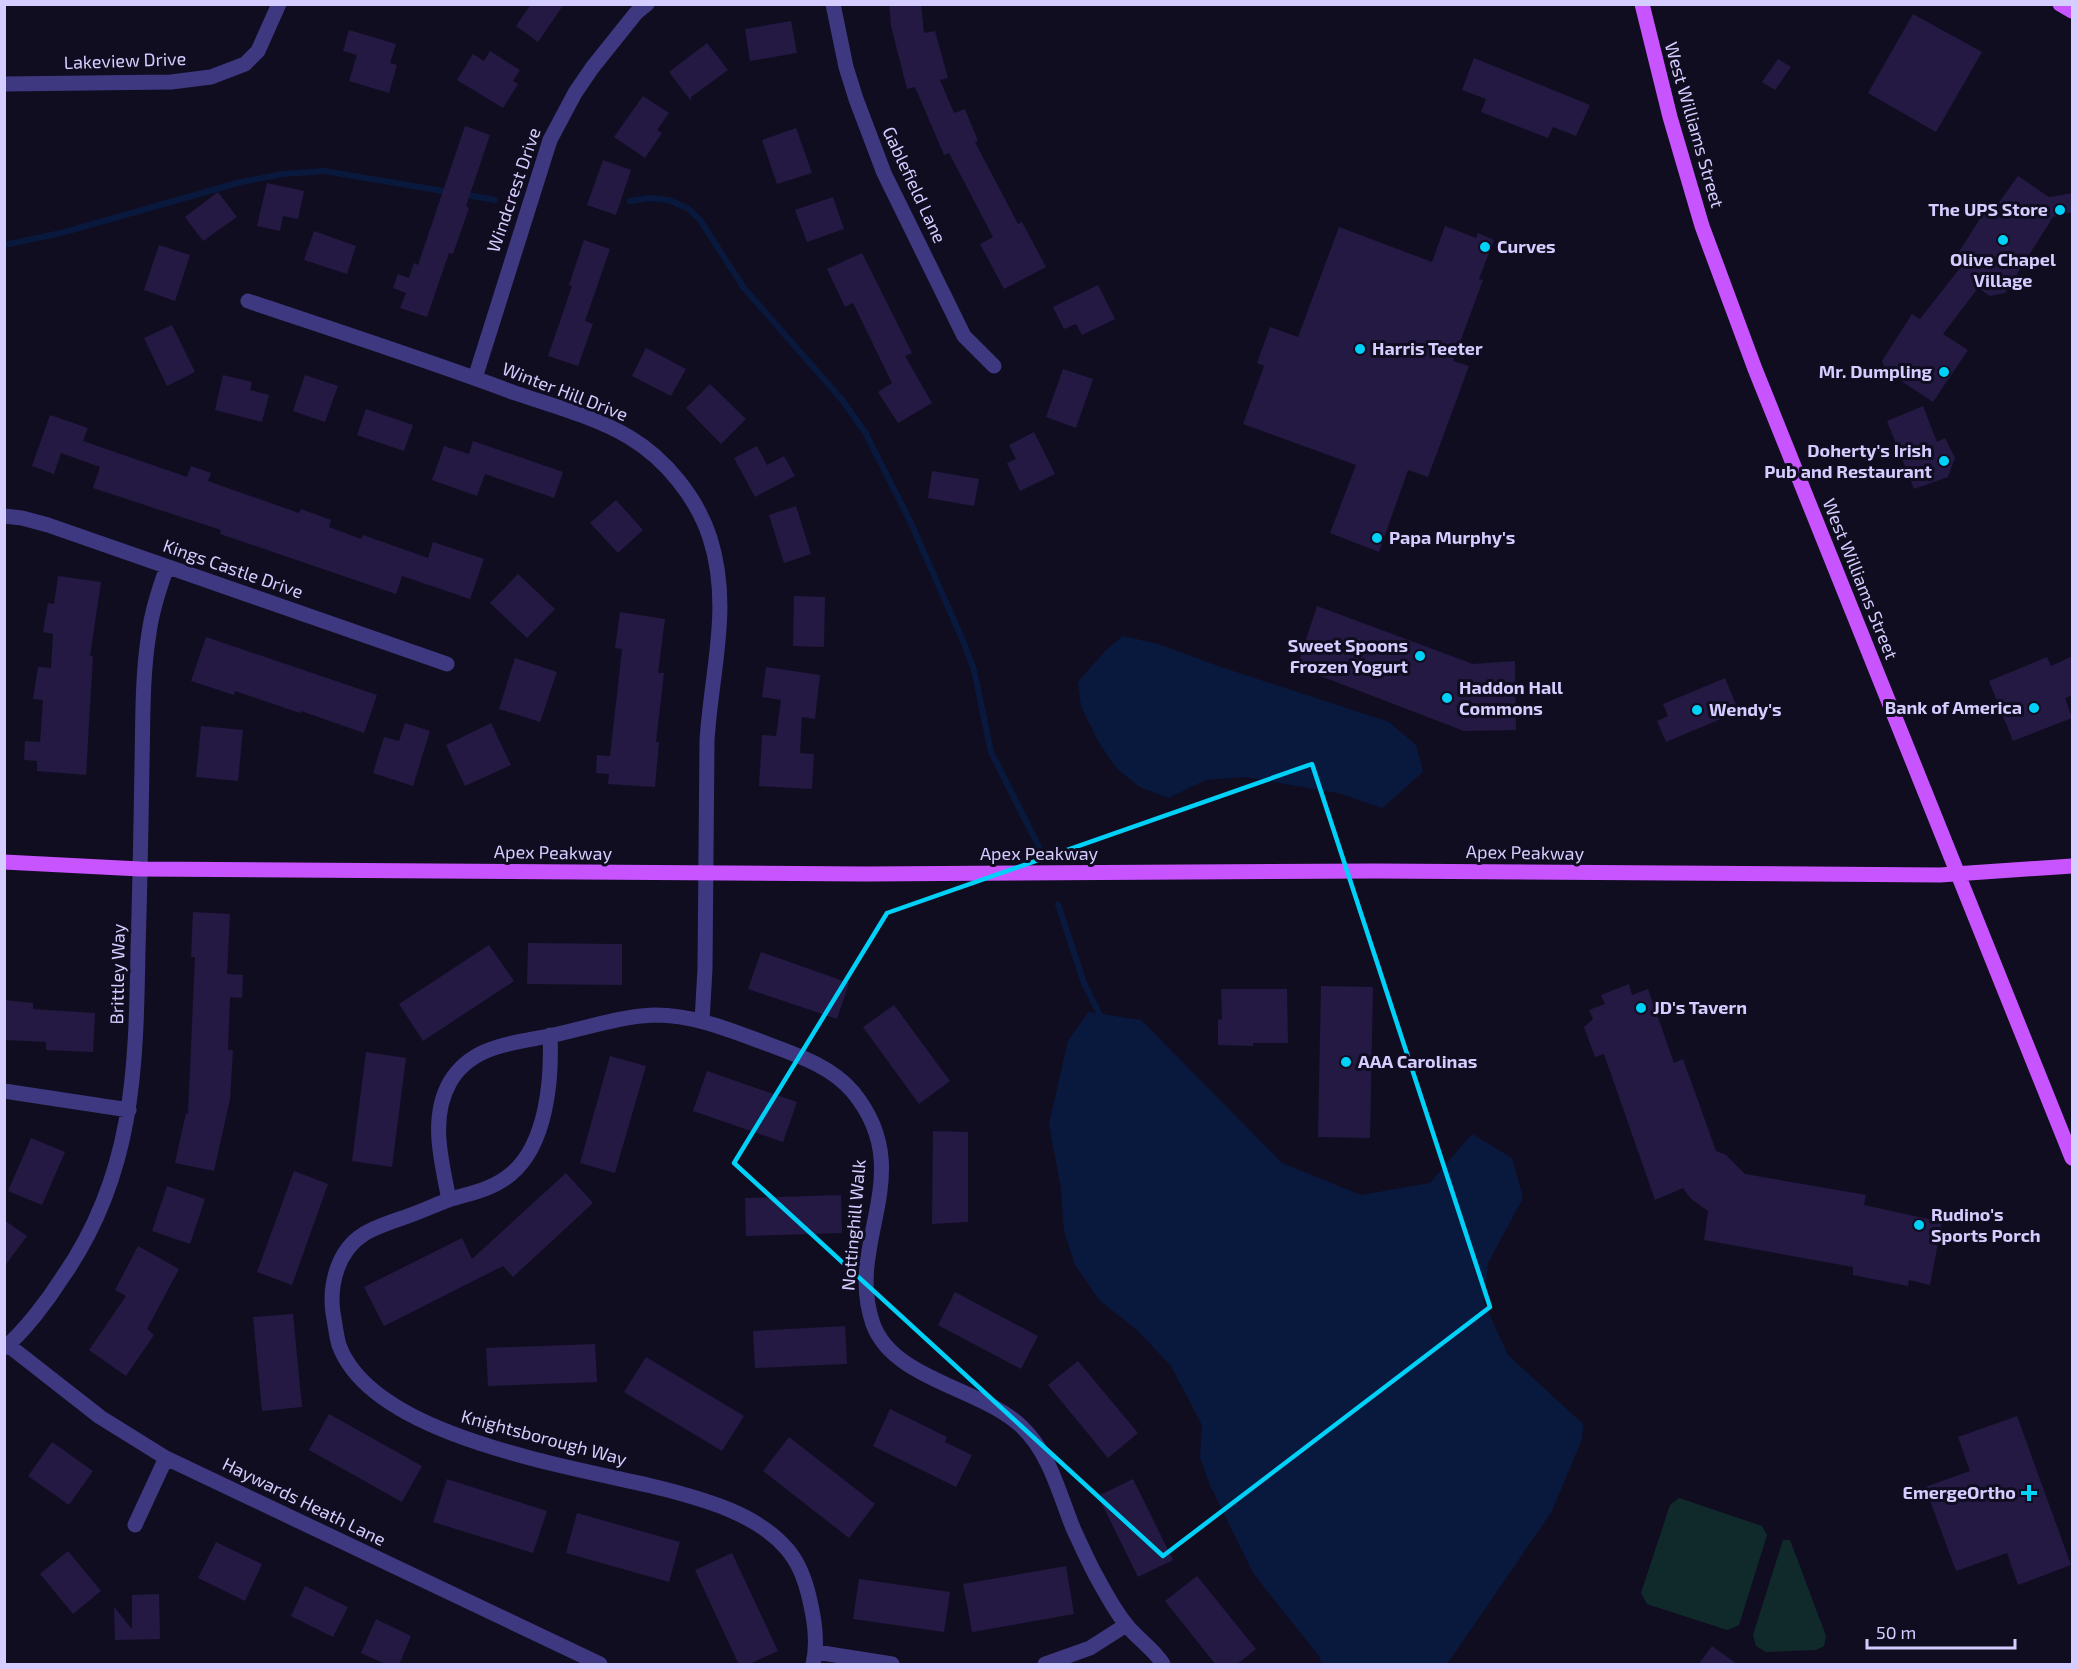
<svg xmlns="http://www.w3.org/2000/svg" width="2077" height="1669" viewBox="0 0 2077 1669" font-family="'Exo 2',sans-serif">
  <rect width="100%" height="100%" fill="#110d21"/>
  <path fill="#102a2b" d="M1679,1498L1762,1526L1767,1535L1739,1625L1727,1630L1647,1604L1641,1593L1670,1505Z
    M1783,1540H1790L1826,1636L1824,1646L1816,1650L1766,1652L1756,1646L1753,1635Z"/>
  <path fill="#09193e" d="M1123,636L1158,644L1218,666L1389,722L1416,745L1423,772L1382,808L1338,793L1246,777L1206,780L1168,798L1140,787L1117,769L1098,741L1081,706L1078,682L1106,650Z
    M1088,1012L1141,1020L1282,1163L1361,1195L1430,1183L1472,1134L1512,1158L1523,1198L1488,1263L1484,1303L1508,1355L1583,1424L1582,1439L1552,1511L1447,1664H1322L1319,1656L1253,1573L1210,1485L1200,1458L1202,1425L1171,1366L1137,1330L1099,1300L1075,1265L1064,1231L1061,1189L1049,1124L1068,1041Z"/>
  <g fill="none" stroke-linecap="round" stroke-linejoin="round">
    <path stroke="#09193e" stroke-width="6" d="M462,194L495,200
      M630,201L649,198L669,200L689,209L700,220L744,288L843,401L866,434L910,521L964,643L974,670L991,752L1041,851
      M4,245L61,233L241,182L283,174L324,171L449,192
      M1058,904L1084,983L1103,1021"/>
  </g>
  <path fill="#231942" d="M531,4H564L538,42L516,26Z
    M889,4H921L924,33L935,31L948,78L940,80L954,113L965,109L978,141L975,142L1018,224L1022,222L1046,267L1004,289L980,244L993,237L949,153L944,155L915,87L907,89L891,26Z
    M1913,14L1982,52L1936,132L1868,93Z
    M791,21L797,53L750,61L745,29Z
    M349,30L396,44L390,63L397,65L389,93L349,81L357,55L343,51Z
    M707,43L728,70L691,97V101L669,72Z
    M490,51L520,70L513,81L518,84L503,108L457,80L473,54L484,61Z
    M1474,58L1590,105L1576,136L1553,127L1548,138L1481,112L1486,99L1462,90Z
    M1778,59L1791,67L1775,90L1762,82Z
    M643,96L669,113L657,130L662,133L645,158L614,137Z
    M465,126L490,135L466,206L469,208L453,254L449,253L427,317L400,308L406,293L393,288L398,274L409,278L414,263L418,265Z
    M796,128L812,173L777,184L762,140Z
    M603,160L631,170L616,215L587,205Z
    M2018,176L2049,197L2073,193V212L2053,217L2005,293L1990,296L1978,288L1943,334L1968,350L1933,402L1886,371L1882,361L1912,314L1920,319L1960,268L1952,263L1988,206L1995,208Z
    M267,183L304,191L298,219L283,216L280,231L257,226Z
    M218,192L237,217L203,241L185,217Z
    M833,197L844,229L807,242L795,210Z
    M1445,226L1476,238L1478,233L1494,240L1479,279L1483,280L1453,361L1469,366L1428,477L1408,470L1379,552L1330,533L1356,465L1243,424L1264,366L1257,363L1270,327L1298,337L1339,227L1432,262Z
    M314,231L356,246L347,274L304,260Z
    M584,240L610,249L585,321L593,324L578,366L548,356L572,286L569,285Z
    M159,245L190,255L175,301L144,290Z
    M862,253L912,353L905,356L932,403L898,423L878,392L892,383L853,303L845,307L827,269Z
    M1098,285L1115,319L1082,335L1076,324L1064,329L1053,307Z
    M172,325L195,372L167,386L144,338Z
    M646,348L686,369L671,396L632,376Z
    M1063,369L1093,379L1076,428L1046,417Z
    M223,375L252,382L250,390L269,395L262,422L215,410Z
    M305,375L338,386L325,422L293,411Z
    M710,384L746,419L721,444L686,408Z
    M1923,406L1937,442L1945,438L1955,458L1948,477L1914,489L1887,421Z
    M366,409L413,425L404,451L357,435Z
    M50,415L88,428L83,441L187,477L191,466L211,473L208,481L299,513L301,509L331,520L329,527L361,539L363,535L428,558L433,542L484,559L470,599L402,576L396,594L220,534L221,530L93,488L100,467L61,453L54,474L32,466Z
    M1034,432L1055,474L1020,491L1007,463L1016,459L1009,445Z
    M473,441L563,472L554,498L485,474L477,496L432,480L444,446L469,454Z
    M757,446L767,465L784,456L795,476L755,497L734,458Z
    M932,471L979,479L974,506L928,498Z
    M616,500L643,530L618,553L590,523Z
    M796,506L811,554L784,563L769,515Z
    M518,574L555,609L527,638L490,603Z
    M58,576L101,582L90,656H93L86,775L37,771V761L24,760L25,741L40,742L43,700L33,699L38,667L51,668L53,634L43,632L48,603L54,604Z
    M794,596L825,597L824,647L793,646Z
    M1317,606L1473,664L1515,661L1516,730L1464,731L1297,667Z
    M620,612L665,619L658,673H664L656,742H659L655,787L608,784L609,774L596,773L597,755L610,756L622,649L615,648Z
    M206,637L377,695L364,733L301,711L300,713L235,691L234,695L191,681Z
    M2073,656V695L2065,698L2072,718L2013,741L1989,681L2047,657L2051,666Z
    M515,658L557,672L540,722L499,709Z
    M766,667L820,675L815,719L802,717L800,753L814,754L812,789L759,786L762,735L776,736L781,700L762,697Z
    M1725,678L1737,707L1721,713L1723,718L1666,742L1657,721L1668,716L1663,704Z
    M405,723L430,731L413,786L373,773L384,737L399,741Z
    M491,723L511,765L465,786L446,745Z
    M201,726L243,730L238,781L196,777Z
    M193,912L230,914L227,974L243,975L242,998L230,997L228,1050H233L230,1099L214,1171L175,1163L186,1113L188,1114L195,957H191Z
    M528,943L622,944V985L527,984Z
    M489,945L514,981L423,1041L399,1004Z
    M761,952L849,983L837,1019L748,989Z
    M1629,984L1632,995L1648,989L1674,1063L1683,1059L1716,1151L1726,1155L1745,1174L1866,1195L1864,1205L1942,1222L1930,1285L1909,1280L1908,1286L1853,1275V1267L1704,1240L1708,1211L1690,1198L1683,1188L1655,1200L1604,1054L1595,1057L1584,1027L1593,1019L1589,1010L1605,1004L1601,995Z
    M1321,986L1373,987L1370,1138L1318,1137Z
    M1221,989H1287L1288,1043H1253V1046L1218,1045V1020L1222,1019Z
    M4,1000L33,1003V1009L95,1013L93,1052L46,1050V1042L4,1040Z
    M894,1005L950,1081L919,1104L863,1027Z
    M366,1052L406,1058L392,1167L352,1161Z
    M610,1056L646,1066L615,1173L580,1163Z
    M707,1071L797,1102L783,1142L693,1111Z
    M933,1131L968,1132V1222L932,1224Z
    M31,1138L65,1152L42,1205L8,1191Z
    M294,1171L328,1184L292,1285L257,1272Z
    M566,1173L593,1203L513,1277L503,1266L384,1326L364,1287L462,1238L472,1259Z
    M167,1186L205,1199L190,1244L152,1231Z
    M841,1195L842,1233L746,1236L745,1198Z
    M4,1220L27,1236L4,1267Z
    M138,1246L179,1269L147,1329L154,1335L126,1376L89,1350L126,1296L115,1290Z
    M955,1292L1038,1336L1021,1369L938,1325Z
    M293,1314L302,1407L262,1411L253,1317Z
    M845,1326L847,1364L755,1368L753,1331Z
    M595,1344L597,1382L488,1386L486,1348Z
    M646,1357L744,1416L722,1451L624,1392Z
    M1078,1361L1138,1433L1108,1458L1048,1385Z
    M890,1409L947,1437L945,1442L972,1455L956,1487L873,1446Z
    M329,1414L422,1466L402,1502L309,1450Z
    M2017,1416L2071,1565L2018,1585L2007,1553L1956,1571L1925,1487L1970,1471L1958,1437Z
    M789,1437L875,1504L849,1538L763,1471Z
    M52,1442L93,1471L69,1505L28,1476Z
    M447,1479L547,1511L533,1553L433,1522Z
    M1133,1479L1173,1560L1138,1577L1098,1496Z
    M577,1513L680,1542L669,1582L566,1553Z
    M216,1542L262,1564L245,1601L198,1578Z
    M68,1551L101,1591L73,1614L40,1574Z
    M732,1553L778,1651L747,1665H739L695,1570Z
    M1066,1566L1074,1614L972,1632L963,1584Z
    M1197,1576L1256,1649L1236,1665H1216L1165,1601Z
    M859,1579L950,1592L944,1632L853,1619Z
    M305,1586L348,1607L333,1637L291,1616Z
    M159,1594L160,1639L115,1640L114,1607L132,1629V1595Z
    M376,1619L411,1636L399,1665H388L361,1653Z
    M1712,1646L1738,1665H1698Z"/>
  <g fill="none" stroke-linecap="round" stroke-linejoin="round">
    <path stroke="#3e3880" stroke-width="15" d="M833,4L846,67L856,99L884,173L964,336L994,366
      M4,84L171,82L211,77L245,64L258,51L279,4
      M248,301C337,331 427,360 515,393C553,406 595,417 629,437C666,459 697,498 710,538C732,607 711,672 707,741L705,969L702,1021
      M475,378L550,140L575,93L592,68L636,13L647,4
      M4,516L22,518L48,525L447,664
      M550,1035C552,1079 547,1144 511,1174C492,1190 471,1193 448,1200C435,1205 422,1211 408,1216C394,1221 377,1226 364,1234C338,1250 329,1284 333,1313C335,1323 336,1335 339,1345C373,1439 578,1467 664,1489C706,1500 757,1514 787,1549C800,1564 806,1582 810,1601C815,1622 818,1644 813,1664
      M4,1091L129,1110
      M449,1200C442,1162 429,1119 450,1082C471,1046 512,1043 549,1036C584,1029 620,1016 655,1015C694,1015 730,1030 765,1043C797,1055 831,1066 853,1092C920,1174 844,1242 873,1324C893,1380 982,1388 1022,1427C1050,1454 1059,1493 1073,1528C1080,1543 1087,1559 1095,1574C1104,1590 1113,1608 1125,1623C1136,1638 1153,1648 1163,1664
      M8,1345L100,1417L166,1458L600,1664
      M4,1348C24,1332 48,1300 62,1278C134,1175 136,1070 138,949C140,887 141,826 142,764C143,720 142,676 149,633C152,610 159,589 167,567
      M135,1525L166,1458
      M816,1652L892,1664
      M1045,1664L1090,1648L1126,1625"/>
    <path stroke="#c854ff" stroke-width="15" d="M1642,4L1670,117L1702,226L1755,369L2072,1158
      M2060,4L2072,11
      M4,862L140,869L865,874L1376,871L1940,875L2072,866"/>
  </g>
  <path fill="none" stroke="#00d1f8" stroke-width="4.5" stroke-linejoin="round" d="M1312,764L1490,1307L1163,1556L734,1163L887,913Z"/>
  <g fill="#00d1f8" stroke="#110d21" stroke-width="2">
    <circle cx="2060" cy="210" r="6"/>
    <circle cx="2003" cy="240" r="6"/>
    <circle cx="1485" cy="247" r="6"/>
    <circle cx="1360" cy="349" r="6"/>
    <circle cx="1944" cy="372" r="6"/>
    <circle cx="1944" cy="461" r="6"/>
    <circle cx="1377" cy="538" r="6"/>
    <circle cx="1420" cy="656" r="6"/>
    <circle cx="1447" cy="698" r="6"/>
    <circle cx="2034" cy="708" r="6"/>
    <circle cx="1697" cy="710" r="6"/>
    <circle cx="1641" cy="1008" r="6"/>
    <circle cx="1346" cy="1062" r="6"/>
    <circle cx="1919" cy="1225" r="6"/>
    <path d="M2026 1484h6v6h6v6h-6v6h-6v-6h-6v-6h6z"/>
  </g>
  <g text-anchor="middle" stroke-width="6" stroke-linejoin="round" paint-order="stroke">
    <g font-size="18" fill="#d5cdff" stroke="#110d21">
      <text transform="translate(125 61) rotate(-2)" y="6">Lakeview Drive</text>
      <text transform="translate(1694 125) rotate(74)" y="6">West Williams Street</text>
      <text transform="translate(914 185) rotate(65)" y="6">Gablefield Lane</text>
      <text transform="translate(514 190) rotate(-71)" y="6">Windcrest Drive</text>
      <text transform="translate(565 392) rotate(21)" y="6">Winter Hill Drive</text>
      <text transform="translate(233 569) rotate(19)" y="6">Kings Castle Drive</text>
      <text transform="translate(1860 579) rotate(68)" y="6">West Williams Street</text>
      <text transform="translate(553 853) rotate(1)" y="6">Apex Peakway</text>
      <text transform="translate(1525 853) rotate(1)" y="6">Apex Peakway</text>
      <text x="1039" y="860">Apex Peakway</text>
      <text transform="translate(118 974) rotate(-89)" y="6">Brittley Way</text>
      <text transform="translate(854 1225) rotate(-85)" y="6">Nottinghill Walk</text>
      <text transform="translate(544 1438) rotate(15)" y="6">Knightsborough Way</text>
      <text transform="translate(304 1502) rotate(26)" y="6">Haywards Heath Lane</text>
    </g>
    <g font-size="18" font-weight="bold" fill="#d5cdff" stroke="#110d21" text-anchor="start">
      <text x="2048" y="216" text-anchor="end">The UPS Store</text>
      <text x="1497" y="253">Curves</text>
      <text x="2003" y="266" text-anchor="middle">Olive Chapel<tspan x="2003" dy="21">Village</tspan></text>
      <text x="1372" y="355">Harris Teeter</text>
      <text x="1932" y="378" text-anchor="end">Mr. Dumpling</text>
      <text x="1932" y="457" text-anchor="end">Doherty's Irish<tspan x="1932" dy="21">Pub and Restaurant</tspan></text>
      <text x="1389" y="544">Papa Murphy's</text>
      <text x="1408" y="652" text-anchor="end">Sweet Spoons<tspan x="1408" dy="21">Frozen Yogurt</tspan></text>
      <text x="1459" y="694">Haddon Hall<tspan x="1459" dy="21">Commons</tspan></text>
      <text x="2022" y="714" text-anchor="end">Bank of America</text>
      <text x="1709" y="716">Wendy's</text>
      <text x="1653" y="1014">JD's Tavern</text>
      <text x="1358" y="1068">AAA Carolinas</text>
      <text x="1931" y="1221">Rudino's<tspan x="1931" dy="21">Sports Porch</tspan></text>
      <text x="2016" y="1499" text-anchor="end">EmergeOrtho</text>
    </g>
  </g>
  <rect width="2077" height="1669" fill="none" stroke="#d5cdff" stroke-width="12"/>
  <path d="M1867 1639v9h148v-9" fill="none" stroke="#d5cdff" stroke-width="3"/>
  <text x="1876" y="1639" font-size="18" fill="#d5cdff" stroke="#110d21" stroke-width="4.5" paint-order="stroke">50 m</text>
</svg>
